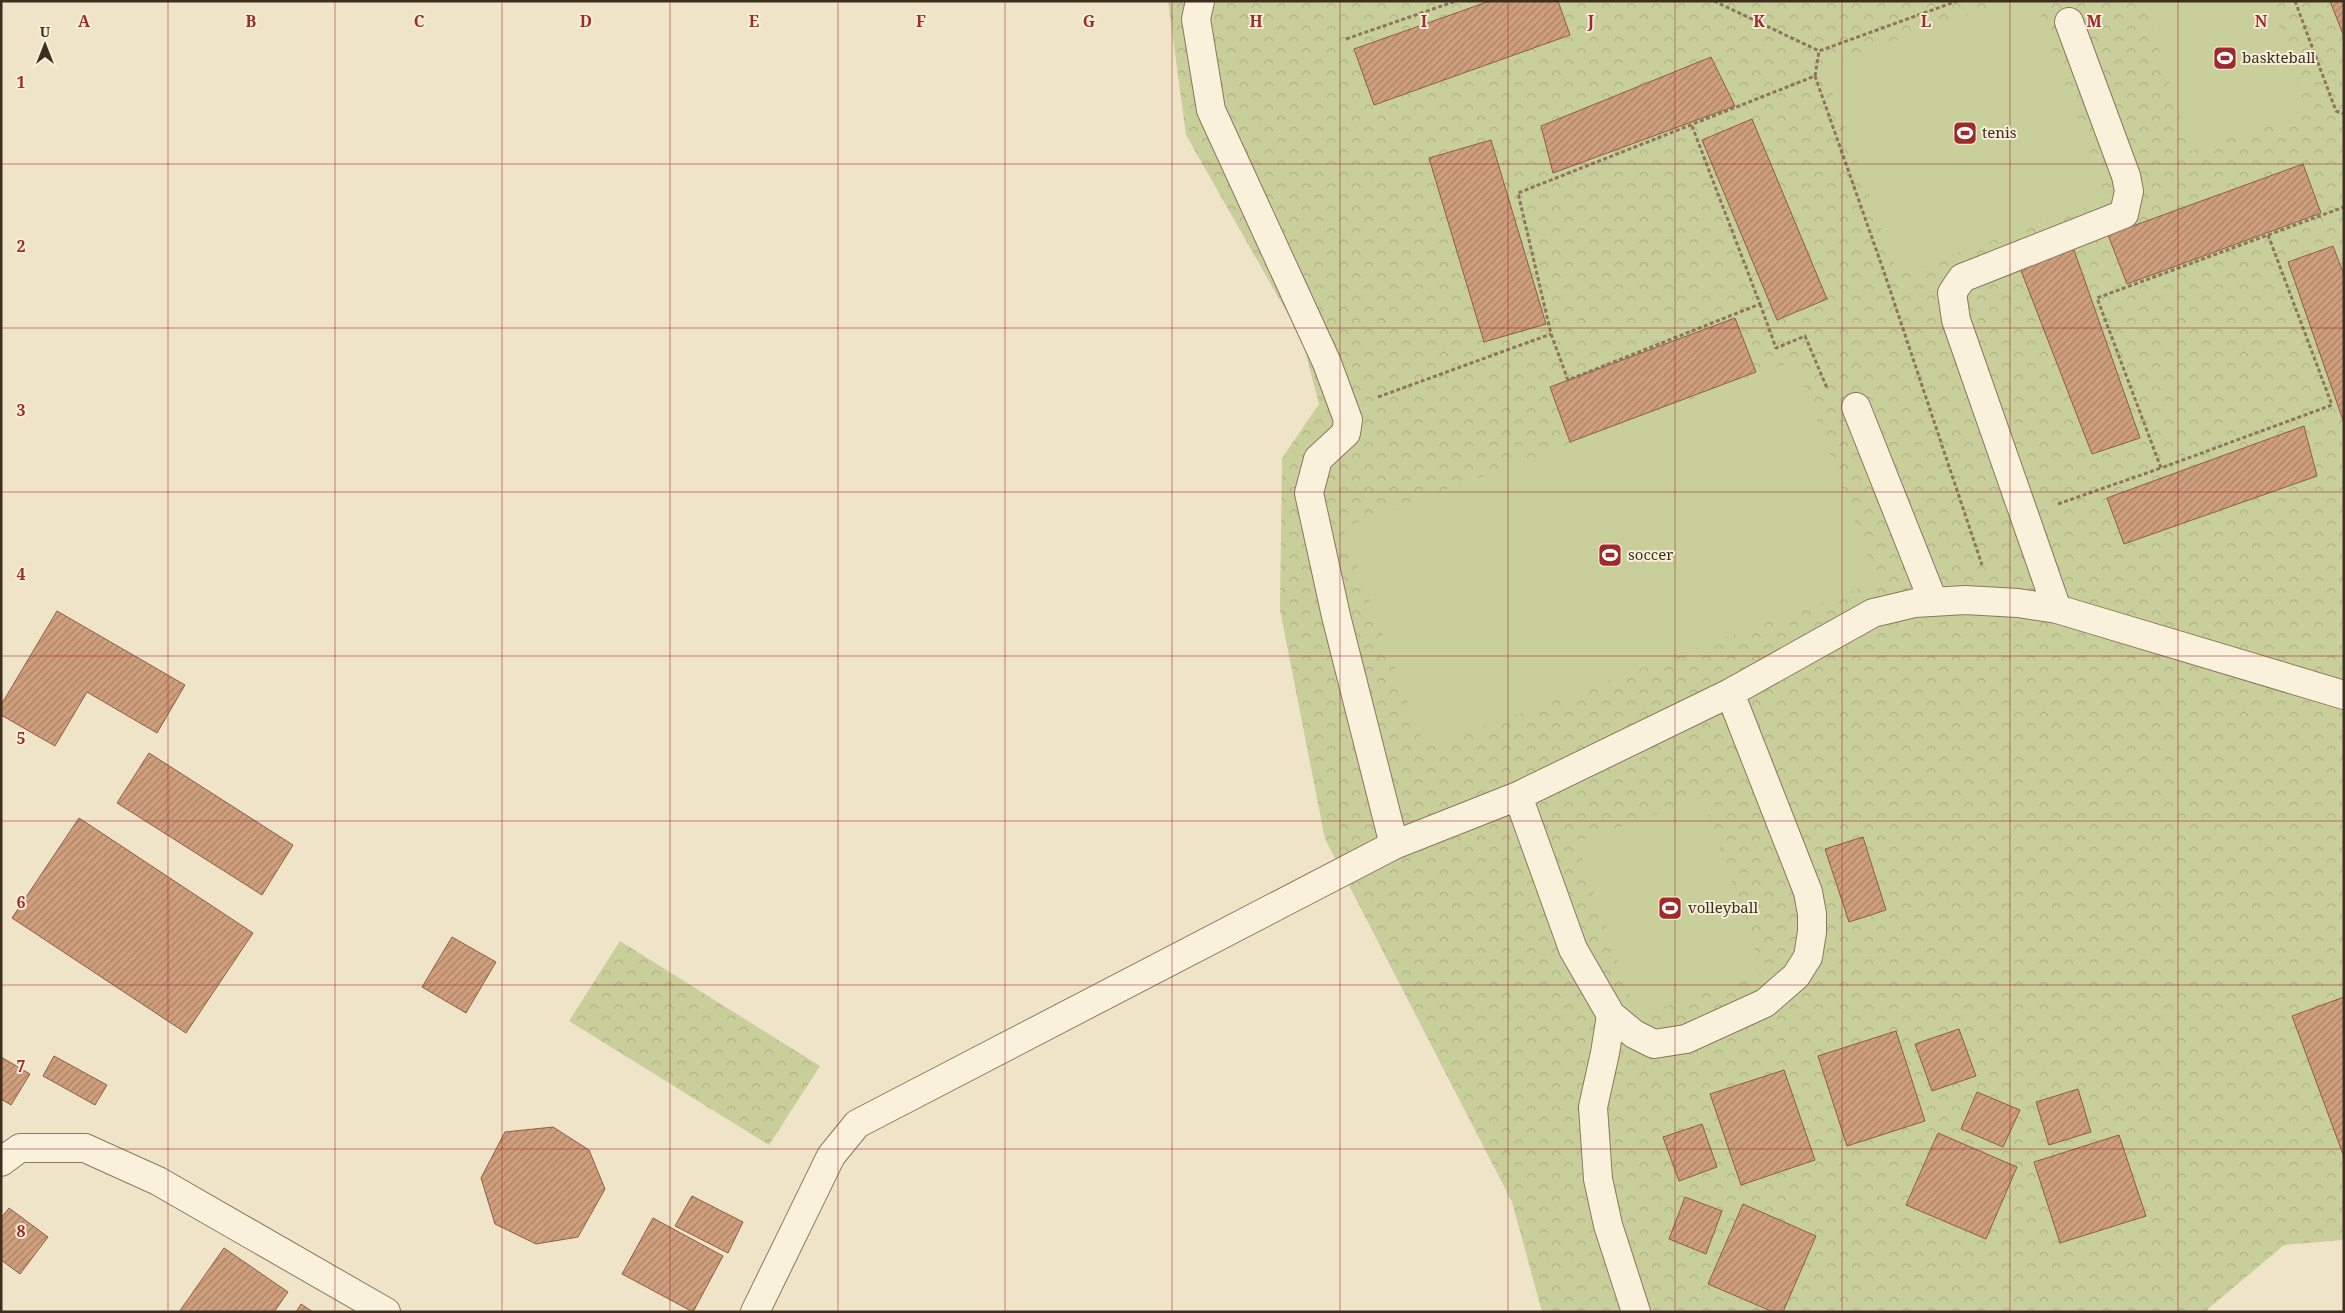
<svg xmlns="http://www.w3.org/2000/svg" width="2345" height="1313" viewBox="0 0 2345 1313" font-family="'Noto Serif',serif">
  <defs>
    <pattern id="park-crowns" width="20" height="18" patternUnits="userSpaceOnUse" patternTransform="scale(1.25)"><rect width="20" height="18" fill="#c9cf9b"/><path d="M2 6a3 3 0 1 1 6 0M12 15a3 3 0 1 1 6 0" fill="none" stroke="#aeb285"/></pattern>
    <pattern id="building-hatch" width="6" height="6" patternUnits="userSpaceOnUse" patternTransform="scale(1.25)"><rect width="6" height="6" fill="#cf9f7d"/><path d="M-1 1l2-2M0 6l6-6M5 7l2-2" fill="none" stroke="#a98266"/></pattern>
  </defs>
  <rect width="100%" height="100%" fill="#f0e4c8"/>
  <path fill="url(#park-crowns)" d="M1168,1H2344V1240L2284,1245L2208,1309L2209,1312H1542L1512,1202L1325,839L1280,610L1282,458L1319,404L1302,339L1186,135Z
    M620,941L820,1066L769,1145L569,1021Z"/>
  <path fill="#c9cf9b" d="M2007,1H2035L2107,200L1898,274L1823,67Z
    M2143,1H2271L2307,114L2192,151Z
    M1795,361L1877,582L1425,748L1343,528Z
    M1703,798L1763,973L1638,1016L1576,842Z"/>
  <path fill="url(#building-hatch)" stroke="#8d5f41" d="M1490,1H1558L1570,35L1374,105L1354,49Z
    M2330,1H2344V37Z
    M1711,57L1735,106L1553,173L1541,126Z
    M1752,119L1827,299L1777,320L1702,140Z
    M1491,140L1546,324L1484,342L1429,158Z
    M2303,164L2321,213L2127,284L2108,235Z
    M2333,246L2344,275V423L2288,262Z
    M2073,247L2140,438L2092,454L2020,268Z
    M1735,318L1756,372L1570,442L1550,387Z
    M2304,426L2317,476L2124,544L2107,498Z
    M57,611L185,685L157,733L87,692L55,746L1,715V705Z
    M149,753L293,845L262,895L117,803Z
    M79,818L253,933L186,1033L12,918Z
    M1863,837L1886,910L1849,922L1825,849Z
    M452,937L496,962L466,1013L422,987Z
    M2344,997V1157L2292,1016Z
    M1959,1029L1976,1076L1932,1091L1915,1044Z
    M1896,1031L1925,1121L1847,1146L1818,1056Z
    M54,1056L107,1085L95,1105L43,1076Z
    M1,1057L30,1074L11,1105L1,1099Z
    M1784,1070L1815,1160L1741,1185L1710,1094Z
    M2078,1089L2091,1132L2049,1145L2036,1102Z
    M1977,1092L2020,1110L2003,1147L1961,1129Z
    M1702,1124L1717,1167L1679,1181L1663,1137Z
    M553,1127L589,1150L605,1189L578,1237L536,1244L495,1224L481,1178L505,1132Z
    M1938,1133L2017,1167L1986,1239L1906,1205Z
    M2119,1135L2146,1216L2060,1243L2034,1162Z
    M692,1196L743,1222L728,1253L675,1226Z
    M1685,1197L1722,1211L1706,1254L1669,1239Z
    M1743,1204L1816,1236L1783,1312H1773L1708,1284Z
    M9,1208L48,1237L20,1274L1,1260V1218Z
    M653,1218L723,1256L693,1312L622,1274Z
    M224,1248L288,1292L274,1312H179Z
    M301,1304L313,1312H296Z"/>
  <g fill="none" stroke-linecap="round" stroke-linejoin="round">
    <g stroke="#8d765c" stroke-width="30">
      <path id="minor" d="M1200,1L1196,19L1211,110L1327,363L1348,420L1346,433L1318,459L1309,493L1336,616L1394,845
        M1856,407L1933,601
        M2057,609L1956,320L1952,293L1962,278L2124,214L2129,191L2126,176L2069,22
        M1518,796L1573,949L1611,1015L1634,1034L1654,1044L1686,1039L1765,1003L1796,976L1808,957L1812,932V914L1808,892L1730,693
        M1611,1015L1605,1053L1593,1107L1598,1179L1608,1225L1636,1312
        M1,1162L20,1148H85L158,1181L386,1312
        M755,1312L831,1156L857,1124L1394,845L1518,796L1730,693L1873,613L1915,603L1965,600L2018,603L2057,609L2344,695"/>
    </g>
    <path stroke="#8d765c" stroke-width="3" stroke-dasharray="4 2.5" stroke-linecap="butt" d="M1714,1L1819,51L1957,1
      M2295,1L2336,111L2344,114
      M1346,39L1456,1
      M1815,76L1819,51
      M1692,126L1760,304L1568,380L1551,334L1518,193L1815,76L1883,269L1982,565
      M2268,235L2332,405L2161,468L2097,298L2344,207
      M1760,304L1776,348L1805,336L1827,388
      M1378,397L1551,334
      M2058,504L2161,468"/>
    <use href="#minor" stroke="#faf1dc" stroke-width="28"/>
  </g>
  <path fill="none" stroke="#9e2a2b" stroke-width="1" stroke-opacity="0.55" d="M168,1V1312M335,1V1312M502,1V1312M670,1V1312M838,1V1312M1005,1V1312M1172,1V1312M1340,1V1312M1508,1V1312M1675,1V1312M1842,1V1312M2010,1V1312M2178,1V1312M1,164H2344M1,328H2344M1,492H2344M1,656H2344M1,821H2344M1,985H2344M1,1149H2344"/>
  <defs>
    <g id="stadium-square" transform="scale(1.25)"><rect x="-9" y="-9" width="18" height="18" rx="4" fill="#9e2a2b" stroke="#f7eed8"/><path d="M0-5a6.5 5 0 1 0 0 10a6.5 5 0 1 0 0-10ZM-3.5-1.8h7v3.6h-7Z" fill="#fff"/></g>
  </defs>
  <g fill-rule="evenodd">
    <use href="#stadium-square" x="2225" y="58"/>
    <use href="#stadium-square" x="1965" y="133"/>
    <use href="#stadium-square" x="1610" y="555"/>
    <use href="#stadium-square" x="1670" y="908"/>
  </g>
  <g text-anchor="middle" stroke-width="4" stroke-linejoin="round" paint-order="stroke">
    <g font-size="15" fill="#3d2e20" stroke="#f7eed8" text-anchor="start">
      <text x="2242" y="63">baskteball</text>
      <text x="1982" y="138">tenis</text>
      <text x="1628" y="560">soccer</text>
      <text x="1688" y="913">volleyball</text>
    </g>
  </g>
  <g font-size="16" text-anchor="middle" font-weight="bold" fill="#9e2a2b" stroke="#f7eed8" stroke-width="4" stroke-linejoin="round" paint-order="stroke">
    <text x="84" y="27">A</text>
    <text x="251" y="27">B</text>
    <text x="419" y="27">C</text>
    <text x="586" y="27">D</text>
    <text x="754" y="27">E</text>
    <text x="921" y="27">F</text>
    <text x="1089" y="27">G</text>
    <text x="1256" y="27">H</text>
    <text x="1424" y="27">I</text>
    <text x="1591" y="27">J</text>
    <text x="1759" y="27">K</text>
    <text x="1926" y="27">L</text>
    <text x="2094" y="27">M</text>
    <text x="2261" y="27">N</text>
    <text x="21" y="88">1</text>
    <text x="21" y="252">2</text>
    <text x="21" y="416">3</text>
    <text x="21" y="580">4</text>
    <text x="21" y="744">5</text>
    <text x="21" y="908">6</text>
    <text x="21" y="1072">7</text>
    <text x="21" y="1237">8</text>
  </g>
  <rect width="2345" height="1313" fill="none" stroke="#3d2e20" stroke-width="5"/>
  <g transform="translate(45 45)" stroke="#f7eed8" stroke-width="4" paint-order="stroke">
  <path d="M0-4L9 19L0 12L-9 19Z" fill="#3d2e20"/>
  <text y="-8" font-size="14" font-weight="bold" text-anchor="middle" fill="#3d2e20">U</text>
  </g>
</svg>
